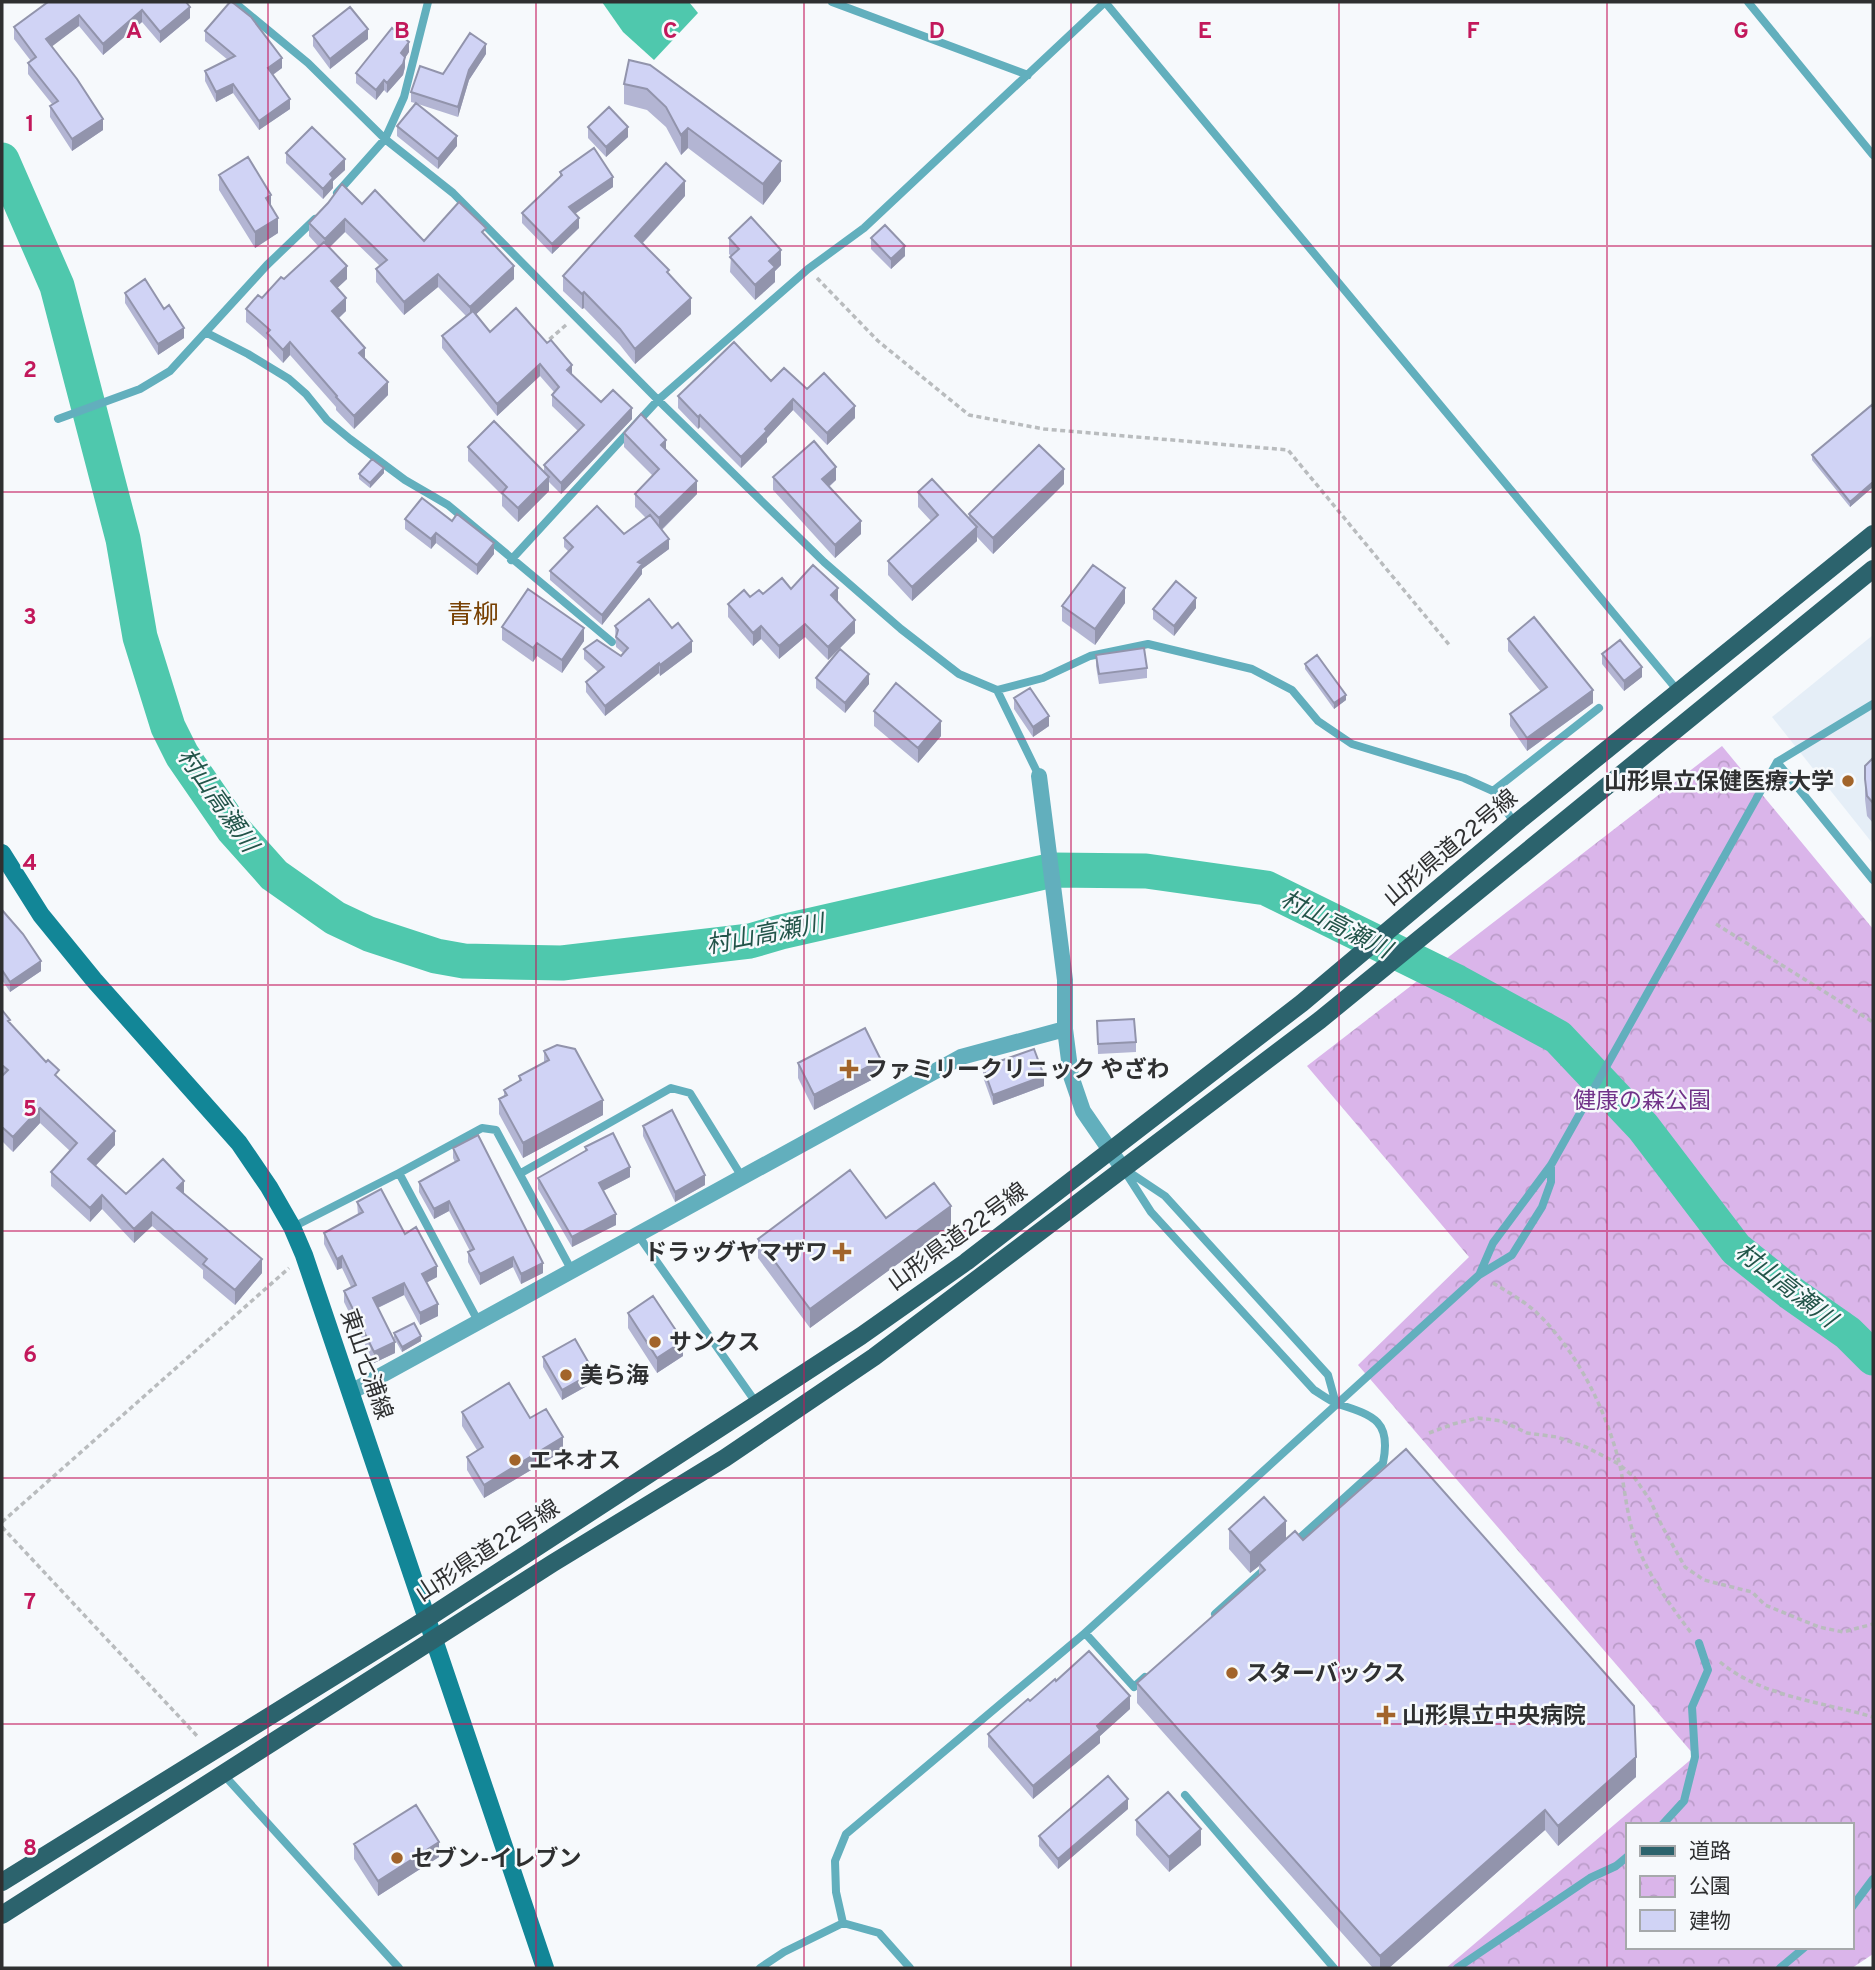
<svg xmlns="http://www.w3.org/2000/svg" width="1875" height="1970" viewBox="0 0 1875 1970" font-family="Overpass,'Noto Sans JP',sans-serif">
  <defs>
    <pattern id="park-crowns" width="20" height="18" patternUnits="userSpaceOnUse" patternTransform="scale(1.75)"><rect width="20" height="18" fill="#dab5ea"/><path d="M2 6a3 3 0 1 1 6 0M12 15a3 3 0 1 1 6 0" fill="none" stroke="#bb9cc9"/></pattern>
  </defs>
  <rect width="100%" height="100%" fill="#f6f9fc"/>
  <path fill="#e5eef7" d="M1873,635V844L1772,717Z"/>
  <path fill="url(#park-crowns)" fill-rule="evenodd" d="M1722,746L1873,929V1954L1852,1968H1446L1695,1756L1358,1365L1469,1257L1307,1066ZM1628,1825H1852V1947H1628Z"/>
  <path fill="#4fc8ad" d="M602,2H689L698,13L654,60L623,32Z"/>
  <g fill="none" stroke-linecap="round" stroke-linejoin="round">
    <path stroke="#4fc8ad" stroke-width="35" d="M2,160L57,286L123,539L140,637L168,727L182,755L233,829L274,875L335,918L369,934L436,956L464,961L562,963L750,941L781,932L1053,870L1146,871L1266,888L1457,982L1558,1037L1643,1127L1736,1249L1791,1293L1848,1333L1873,1358"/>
    <path stroke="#b9bcbe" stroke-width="3.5" stroke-dasharray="5 3.5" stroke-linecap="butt" d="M817,278L878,341L969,415L1044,429L1288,450L1451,647
      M543,345L566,325
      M1716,924L1873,1022
      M1493,1283C1508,1292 1524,1301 1537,1313C1578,1352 1607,1412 1620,1466C1625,1490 1627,1516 1635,1539C1645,1571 1672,1608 1692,1634
      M1429,1433L1453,1424L1478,1418L1502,1421L1527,1433L1557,1437L1586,1447L1619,1464L1634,1477L1650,1500L1662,1526L1685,1567L1704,1580L1752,1592L1765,1605L1819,1627L1843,1632L1873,1624
      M2,1522L289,1268
      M2,1527L199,1738
      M1720,1662C1762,1697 1823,1702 1873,1717"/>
    <path stroke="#62afbd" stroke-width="8" d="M234,2L308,63L385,139L453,193L658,400L824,562L901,629L959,674L997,690L1039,776
      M832,2L1028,75
      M1748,2L1873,155
      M337,193L385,139L404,97L428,2
      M207,333L248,354L289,379L306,394L327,420L350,439L405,480L448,505L612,642
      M58,419L140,389L170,371L267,265L315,219
      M511,560L658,400L808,269L864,228L1105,2L1678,691
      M997,690L1043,678L1090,656L1148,644L1252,669L1292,690L1318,721L1352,744L1464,778L1493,791L1515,824
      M1873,704L1777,762L1873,880
      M1493,791L1599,708
      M1124,1170L1151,1212L1314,1390C1322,1395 1330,1401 1338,1404C1372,1415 1392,1420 1383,1463L1293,1544
      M1126,1170L1165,1196L1328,1375L1336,1404
      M399,1173L482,1128L496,1130L572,1271
      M521,1173L671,1088L690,1093L742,1177
      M293,1227L399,1173L478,1321
      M638,1235L757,1404
      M1480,1273L1493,1243L1551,1165L1777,762
      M1215,1614L1265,1569
      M1085,1633L1134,1687L1145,1677
      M224,1775L399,1968
      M1185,1795L1334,1968
      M1662,1825L1684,1801L1695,1757L1692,1707L1708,1670L1699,1643
      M1852,1907L1873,1879
      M843,1923L836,1892L835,1861L846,1834L1085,1633L1479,1275L1512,1255L1542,1207L1551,1182V1165
      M760,1968L784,1952L843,1923L879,1933L910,1968
      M1457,1968L1590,1878L1616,1866L1628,1856
      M1780,1968L1805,1947"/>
    <path stroke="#62afbd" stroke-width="16" d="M1039,776L1065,980V1029L1071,1076L1083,1111L1123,1169
      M351,1392L961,1057L1065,1029"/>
    <path stroke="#128697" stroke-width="18" d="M2,853L41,915L94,980L239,1143L269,1187L292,1227L304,1255L545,1968"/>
    <path stroke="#2c636d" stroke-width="18" d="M2,1882L428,1618L861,1336L966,1262L1302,1003L1515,824L1873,534
      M2,1915L553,1563L725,1458L874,1357L1320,1020L1873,569"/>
  </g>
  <path fill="#b3b5d3" d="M48,2H186L190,18L160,43L142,22L103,55L79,26L51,46L103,130L72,151L50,117V106L52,104L28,74V63L31,61L14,39V27Z
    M205,31L282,68L273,75L290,109L259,130L233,93L216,102L205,81V71L228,60L205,41Z
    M313,36L368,39L330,69L313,46Z
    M409,52L405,58V67L403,75L387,93L384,90L376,100L356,83V73Z
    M486,54L469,80L458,117L418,104L457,146L438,169L397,136V126L415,103L411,102V92L443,74Z
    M629,60L781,181L763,205L688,148L681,155L666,127L647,110L624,104V84Z
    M588,127L628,137L606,157L588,138Z
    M286,153L345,170L333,181V188L323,199L286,163Z
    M560,172L613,187L575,214L579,228L552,254L522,223V213L560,177Z
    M219,175L271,206L278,233L255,248L219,190Z
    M685,196L643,243L669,275L691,314L635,364L620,345L584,308L582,309L563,291V276Z
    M362,204L424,241L486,236L514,279L476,314L490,332L572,375L601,402L632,419L561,494L549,482V491L518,522L502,506V495L468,461V447L544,471V465L578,431L552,406V395L554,392L540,376L497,416L442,348V336L466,316L438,287L404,315L376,282V269L380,266L345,232L329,247L347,279L337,288L346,311L339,318L388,395L354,429L336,410V407L290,355L283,363L267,346V340L246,322V309L262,298L319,247L309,236V223Z
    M729,238L781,265L775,271V282L755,300L730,272L731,256L729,254Z
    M871,238L905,256L891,269L871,249Z
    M125,293L164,309L184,338L158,355L125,303Z
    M771,381L807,389L855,418L827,445L793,410L767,438V442L741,468L700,427L698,429L678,408V396Z
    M1873,404V487L1850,507L1812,460V455Z
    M624,433L666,450L697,494L662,530L669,549L642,569V574L602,625L550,580V571L569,552L564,547V538L624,534L646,518L635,507V494L653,476L624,447Z
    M384,473L370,488L359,479V474Z
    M773,477L836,480L829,487L861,534L835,558L773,490Z
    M1064,484L993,554L977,537V541L912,601L888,575V561L931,521L918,507V492L969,519V514Z
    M405,519L494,554L477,575L436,543L431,549L405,529Z
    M791,589L838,601L855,633L828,660L805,637L779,659L761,639L753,646L728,617V604L750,597Z
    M1125,603L1095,645L1062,621V606Z
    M1196,608L1174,636L1153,619V609Z
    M615,626L672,628L692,652L660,676L659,673L605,716L586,692V682L598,672L584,659V649L621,656L623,653L616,647Z
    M502,627L584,641L562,673L537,656L533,662L502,640Z
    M1508,639L1593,703L1527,751L1510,726V714L1541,692L1508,651Z
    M1602,654L1642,677L1624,691L1602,664Z
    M1096,655L1147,668V678L1099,684L1096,666Z
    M1305,664L1346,700L1334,709L1305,669Z
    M816,678L869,684L845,713L816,688Z
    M1014,698L1049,726L1033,737L1014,709Z
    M874,711L941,736L918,763L874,726Z
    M1873,758V823L1867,816L1865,799V766Z
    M2,910L41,971L10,992L2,980Z
    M2,1010L10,1023L59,1079L115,1145L95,1166L126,1194H184L262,1273L235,1305L203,1278V1270L152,1226L134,1243L102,1209L90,1222L51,1186V1172L70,1151L40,1123L13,1152L2,1141Z
    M1097,1021L1136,1042V1052L1098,1054Z
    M544,1051L603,1115L523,1158L499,1114V1099L504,1096V1090L519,1081V1076L544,1062Z
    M798,1063L881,1075L814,1110L798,1078Z
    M983,1067L1044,1086L993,1105L983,1077Z
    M643,1126L705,1185L675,1202L643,1136Z
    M585,1147L630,1177L603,1191L616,1225L572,1247L538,1189V1178L585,1151Z
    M453,1148L543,1273L521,1284L513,1267L480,1285L468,1262V1252L470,1251L449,1211L434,1219L419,1192V1182L455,1162L453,1158Z
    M357,1202L405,1234L437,1277L426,1283L438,1316L420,1325L404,1295L378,1308L395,1353L374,1363L344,1302V1291L351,1287L342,1268L337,1270L324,1244V1233L358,1215Z
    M886,1218L951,1225L810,1328L758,1258V1239Z
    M628,1313L683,1356L657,1373L628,1328Z
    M394,1333L421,1341L402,1352L394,1338Z
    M543,1357L594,1382L562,1400L543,1367Z
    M462,1412L530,1418L563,1451L484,1498L467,1470V1457L477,1450L462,1426Z
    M1229,1529L1286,1539L1303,1540L1636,1777L1558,1846L1545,1830L1389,1968H1373L1137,1703V1683L1259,1575V1566L1250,1573L1229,1549Z
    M1056,1681L1130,1709L1100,1736V1743L1033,1799L988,1747V1734Z
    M1128,1809L1058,1869L1039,1846V1836Z
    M1136,1820L1201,1845L1169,1872L1136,1835Z
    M354,1844L439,1857L378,1896L354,1859Z"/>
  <path fill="#9294ac" d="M190,7V18L160,43V32Z
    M142,10V22L103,55V44Z
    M79,15V26L46,51V39Z
    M368,29V39L330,69V59Z
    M409,42V52L405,58V67L403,75L387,93V83L401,53Z
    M486,44V54L469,80L458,117V107L469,70Z
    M282,58V68L268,78V68Z
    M384,80V90L376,100V90Z
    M233,84V93L216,102V92Z
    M290,99V109L259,130V121Z
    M103,119V130L72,151V139Z
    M628,127V137L606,157V147Z
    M688,128V148L681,155V135Z
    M457,136V146L438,169V159Z
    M345,159V170L333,181V188L323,199V189L330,174Z
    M781,161V181L763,205V184Z
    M613,177V187L569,218V207Z
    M685,181V196L635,251V236Z
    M271,195V210L266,198Z
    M278,218V233L255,248V232Z
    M579,218V228L552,254V244Z
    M345,219V232L325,252V239Z
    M905,246V256L891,269V259Z
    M781,250V265L775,271V282L755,300V285L769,261Z
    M347,266V279L331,294V281Z
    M514,266V279L470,320V307Z
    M438,274V287L404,315V302Z
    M584,292V308L582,309V294Z
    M346,298V311L332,324V311Z
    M691,298V314L635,364V349Z
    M184,328V338L158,355V344Z
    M290,342V355L283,363V350Z
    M365,348V361L359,353Z
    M540,364V376L497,416V404Z
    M572,365V377L567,370Z
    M388,382V395L354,429V416Z
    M793,399V410L767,438V442L741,468V457Z
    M855,406V418L827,445V433Z
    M632,408V419L561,494V483Z
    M700,415V427L698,429V417Z
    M666,440V454L661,445Z
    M836,467V480L822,492V479Z
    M384,468V473L370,488V483Z
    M1064,469V484L993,554V538Z
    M549,477V491L518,522V508Z
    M697,481V494L659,532V518Z
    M1873,482V487L1850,507V502Z
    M861,521V534L835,558V545Z
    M977,527V541L912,601V587Z
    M436,533V543L431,549V539Z
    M669,539V549L642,569V574L602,625V615L638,562Z
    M494,543V554L477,575V565Z
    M838,588V601L831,609V595Z
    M1125,588V603L1095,645V629Z
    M1196,598V608L1174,636V626Z
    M855,620V633L828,660V647Z
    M805,624V637L779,659V646Z
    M761,626V639L753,646V633Z
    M584,628V641L562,673V660Z
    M692,641V652L660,676V665Z
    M537,643V656L533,662V648Z
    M659,663V673L605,716V706Z
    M1642,667V677L1624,691V681Z
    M869,674V684L845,713V703Z
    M1593,690V703L1527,751V738Z
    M1346,695V700L1334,709V703Z
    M1049,716V726L1033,737V727Z
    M941,721V736L918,763V748Z
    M41,961V971L10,992V982Z
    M881,1060V1075L814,1110V1095Z
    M1044,1076V1086L993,1105V1095Z
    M603,1100V1115L523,1158V1143Z
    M40,1108V1123L13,1152V1137Z
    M115,1131V1145L88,1174V1159Z
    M630,1167V1177L599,1193V1183Z
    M705,1175V1185L675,1202V1192Z
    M184,1181V1196L177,1188Z
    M102,1195V1209L90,1222V1208Z
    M449,1201V1211L434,1219V1209Z
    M951,1206V1225L810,1328V1309Z
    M152,1212V1226L134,1243V1229Z
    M616,1214V1225L572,1247V1237Z
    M342,1256V1268L337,1270V1259Z
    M513,1257V1267L480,1285V1274Z
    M262,1259V1273L235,1305V1290Z
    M543,1263V1273L521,1284V1274Z
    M437,1266V1277L422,1285V1274Z
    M404,1283V1295L373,1310V1298Z
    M438,1304V1316L420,1325V1313Z
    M421,1336V1341L402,1352V1347Z
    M683,1341V1356L657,1373V1358Z
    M395,1342V1353L374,1363V1352Z
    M594,1372V1382L562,1400V1390Z
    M563,1437V1451L484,1498V1485Z
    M1286,1521V1541L1259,1563V1566L1250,1573V1553Z
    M1130,1696V1709L1100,1736V1743L1033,1799V1786Z
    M1636,1757V1777L1558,1846V1826Z
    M1128,1799V1809L1058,1869V1859Z
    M1545,1810V1830L1389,1968H1380V1956Z
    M1201,1829V1845L1169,1872V1857Z
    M439,1842V1857L378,1896V1881Z"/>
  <path fill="#d0d3f5" stroke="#9294ac" stroke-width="2" d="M48,2H186L190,7L160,32L142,10L103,44L79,15L46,39L77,79L103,119L72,139L50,106L58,101L28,63L36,57L14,27Z
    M230,2H232L251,17L282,58L268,68L290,99L259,121L233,84L216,92L205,71L235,56L205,31Z
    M350,7L368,29L330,59L313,36Z
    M392,28L409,42L401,53L405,57L403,64L387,83L384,80L376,90L356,73Z
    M470,33L486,44L469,70L458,107L411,92L420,66L443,74Z
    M629,60L650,65L781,161L763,184L688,128L681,135L666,107L647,89L624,84Z
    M416,103L457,136L438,159L397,126Z
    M609,107L628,127L606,147L588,127Z
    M312,127L345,159L330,174L333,178L323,189L286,153Z
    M594,148L613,177L569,207L579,218L552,244L522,213L562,175L560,172Z
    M248,157L271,195L266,198L278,218L255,232L219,175Z
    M666,163L685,181L635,236L669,270L667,272L691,298L635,349L620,329L584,292L582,294L563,276Z
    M342,184L362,204L375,190L424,241L459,202L486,228L482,232L514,266L470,307L438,274L404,302L376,269L387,260L345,219L325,239L309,223L328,203Z
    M751,217L781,250L769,261L775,267L755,285L730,257L739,249L729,238Z
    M885,225L905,246L891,259L871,238Z
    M324,242L347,266L331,281L346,298L332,311L365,348L359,353L388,382L354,416L336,397L337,396L290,342L283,350L267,333L270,330L246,309L258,295L262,298L281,277L284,279Z
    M145,279L164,309L169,305L184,328L158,344L125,293Z
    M516,308L547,343L551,340L572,365L567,370L601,402L613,390L632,408L561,483L544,465L584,425L552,395L559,387L540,364L497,404L442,336L473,311L490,332Z
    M734,342L771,381L784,368L807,389L824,373L855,406L827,433L793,399L765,429L767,431L741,457L700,415L698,417L678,396Z
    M1873,404V482L1850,502L1812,455Z
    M641,414L666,440L661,445L697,481L659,518L635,494L659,469L624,433Z
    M494,421L549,477L518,508L502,493L507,487L468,447Z
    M814,441L836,467L822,479L861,521L835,545L773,477Z
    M1039,445L1064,469L993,538L969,514Z
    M372,459L384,468L370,483L359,474Z
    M932,479L977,527L912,587L888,561L938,515L918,492Z
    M422,498L452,521L457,514L494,543L477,565L436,533L431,539L405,519Z
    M597,506L624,534L650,515L669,539L638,562L642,564L602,615L550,571L573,547L564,538Z
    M813,565L838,588L831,595L855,620L828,647L805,624L779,646L761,626L753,633L728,604L744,590L750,597L759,590L763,594L782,578L791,589Z
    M1093,565L1125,588L1095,629L1062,606Z
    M1176,581L1196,598L1174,626L1153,609Z
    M528,589L584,628L562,660L537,643L533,648L502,627Z
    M649,599L672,628L678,623L692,641L660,665L659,663L605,706L586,682L604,667L584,649L597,640L621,656L628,648L616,637L618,630L615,626Z
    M1534,617L1593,690L1527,738L1510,714L1547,687L1508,639Z
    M1620,640L1642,667L1624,681L1602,654Z
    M1144,648L1147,668L1099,674L1096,655Z
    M840,649L869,674L845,703L816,678Z
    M1317,655L1346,695L1334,703L1305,664Z
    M896,683L941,721L918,748L874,711Z
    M1030,688L1049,716L1033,727L1014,698Z
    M1873,758V803L1867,796L1865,779V766Z
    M2,910L23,934L41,961L10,982L2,970Z
    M2,1010L10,1020L8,1021L46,1062L48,1060L59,1070L55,1075L115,1131L88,1159L126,1194L163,1159L184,1181L177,1188L262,1259L235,1290L203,1264L207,1259L152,1212L134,1229L102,1195L90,1208L51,1172L77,1143L40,1108L13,1137L2,1127V1076L8,1070L2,1065Z
    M1134,1019L1136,1042L1098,1044L1097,1021Z
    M865,1028L881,1060L814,1095L798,1063Z
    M557,1045L575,1049L603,1100L523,1143L499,1099L507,1095L504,1090L521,1080L519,1076L549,1060L544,1051Z
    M1034,1049L1044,1076L993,1095L983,1067Z
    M672,1110L705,1175L675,1192L643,1126Z
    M613,1133L630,1167L599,1183L616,1214L572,1237L538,1178L587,1150L585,1147Z
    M478,1135L543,1263L521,1274L513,1257L480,1274L468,1252L474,1249L449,1201L434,1209L419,1182L459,1160L453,1148Z
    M850,1170L886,1218L934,1183L951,1206L810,1309L758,1239Z
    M381,1189L405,1234L416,1227L437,1266L422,1274L438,1304L420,1313L404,1283L373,1298L395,1342L374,1352L344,1291L356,1285L342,1256L337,1259L324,1233L363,1212L357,1202Z
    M653,1296L683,1341L657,1358L628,1313Z
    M414,1323L421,1336L402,1347L394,1333Z
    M575,1339L594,1372L562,1390L543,1357Z
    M509,1383L530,1418L546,1409L563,1437L484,1485L467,1457L483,1447L462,1412Z
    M1406,1449L1634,1706L1636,1757L1558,1826L1545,1810L1380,1956L1137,1683L1265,1570L1259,1563L1295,1531L1303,1540Z
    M1264,1497L1286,1521L1250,1553L1229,1529Z
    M1089,1651L1130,1696L1097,1726L1100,1730L1033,1786L988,1734L1028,1699L1030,1701L1055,1679L1056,1681Z
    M1108,1776L1128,1799L1058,1859L1039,1836Z
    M1168,1792L1201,1829L1169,1857L1136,1820Z
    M416,1805L439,1842L378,1881L354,1844Z"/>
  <path fill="none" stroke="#c2185b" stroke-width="2" stroke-opacity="0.55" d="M268,2V1968M536,2V1968M804,2V1968M1071,2V1968M1339,2V1968M1607,2V1968M2,246H1873M2,492H1873M2,739H1873M2,985H1873M2,1231H1873M2,1478H1873M2,1724H1873"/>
  <g fill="#a2642a" stroke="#f6f9fc" stroke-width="2.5">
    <circle cx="1848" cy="781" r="7"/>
    <path d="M845.5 1058.5h7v7h7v7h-7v7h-7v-7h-7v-7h7z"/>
    <path d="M838.5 1241.5h7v7h7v7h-7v7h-7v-7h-7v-7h7z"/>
    <circle cx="655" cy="1342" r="7"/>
    <circle cx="566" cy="1375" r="7"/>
    <circle cx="515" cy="1460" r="7"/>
    <circle cx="1232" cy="1673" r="7"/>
    <path d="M1382.5 1704.5h7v7h7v7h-7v7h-7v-7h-7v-7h7z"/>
    <circle cx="397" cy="1858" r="7"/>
  </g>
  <g text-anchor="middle" stroke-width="5" stroke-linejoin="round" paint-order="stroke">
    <g font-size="23" font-weight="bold" fill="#2f3031" stroke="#f6f9fc" text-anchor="start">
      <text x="1834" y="789" text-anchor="end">山形県立保健医療大学</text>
      <text x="865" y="1077">ファミリークリニック やざわ</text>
      <text x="828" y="1260" text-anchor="end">ドラッグヤマザワ</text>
      <text x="669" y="1350">サンクス</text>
      <text x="580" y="1383">美ら海</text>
      <text x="529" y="1468">エネオス</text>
      <text x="1246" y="1681">スターバックス</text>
      <text x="1402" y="1723">山形県立中央病院</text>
      <text x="411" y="1866">セブン-イレブン</text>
    </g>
    <g font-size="23" fill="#2f3031" stroke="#f6f9fc">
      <text transform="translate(1450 847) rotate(-40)" y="8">山形県道22号線</text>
      <text transform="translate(957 1236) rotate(-36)" y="8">山形県道22号線</text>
      <text transform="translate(367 1364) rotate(71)" y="8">東山七浦線</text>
      <text transform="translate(487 1550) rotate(-33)" y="8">山形県道22号線</text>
    </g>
    <g font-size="23" fill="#713389" stroke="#f6f9fc">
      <text x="1642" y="1108">健康の森公園</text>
    </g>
    <g font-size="24" font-style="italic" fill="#225449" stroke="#f6f9fc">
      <text transform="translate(218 800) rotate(55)" y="8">村山高瀬川</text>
      <text transform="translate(1336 924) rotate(27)" y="8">村山高瀬川</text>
      <text transform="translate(765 934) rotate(-11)" y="8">村山高瀬川</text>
      <text transform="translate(1786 1285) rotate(38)" y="8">村山高瀬川</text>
    </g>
    <g font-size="26" fill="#774002" stroke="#f6f9fc">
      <text x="473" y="623">青柳</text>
    </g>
  </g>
  <g font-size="23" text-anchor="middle" font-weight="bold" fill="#c2185b" stroke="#f6f9fc" stroke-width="5" stroke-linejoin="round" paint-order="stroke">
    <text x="134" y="38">A</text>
    <text x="402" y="38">B</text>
    <text x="670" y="38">C</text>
    <text x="937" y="38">D</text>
    <text x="1205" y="38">E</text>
    <text x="1473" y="38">F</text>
    <text x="1741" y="38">G</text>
    <text x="30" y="131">1</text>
    <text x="30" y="377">2</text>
    <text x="30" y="624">3</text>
    <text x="30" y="870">4</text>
    <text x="30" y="1116">5</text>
    <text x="30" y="1362">6</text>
    <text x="30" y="1609">7</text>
    <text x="30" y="1855">8</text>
  </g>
  <rect width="1875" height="1970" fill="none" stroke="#2f3031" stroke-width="7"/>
  <rect x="1626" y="1823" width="228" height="126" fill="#f6f9fc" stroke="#a6a9ab" stroke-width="2"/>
  <rect x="1640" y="1846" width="35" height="10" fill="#2c636d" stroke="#a6a9ab" stroke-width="2"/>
  <text x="1689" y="1858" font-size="21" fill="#2f3031">道路</text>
  <rect x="1640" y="1876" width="35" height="21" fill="url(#park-crowns)" stroke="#a6a9ab" stroke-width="2"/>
  <text x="1689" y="1893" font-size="21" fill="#2f3031">公園</text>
  <rect x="1640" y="1910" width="35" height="21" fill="#d0d3f5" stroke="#a6a9ab" stroke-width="2"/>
  <text x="1689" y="1928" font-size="21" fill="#2f3031">建物</text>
</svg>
